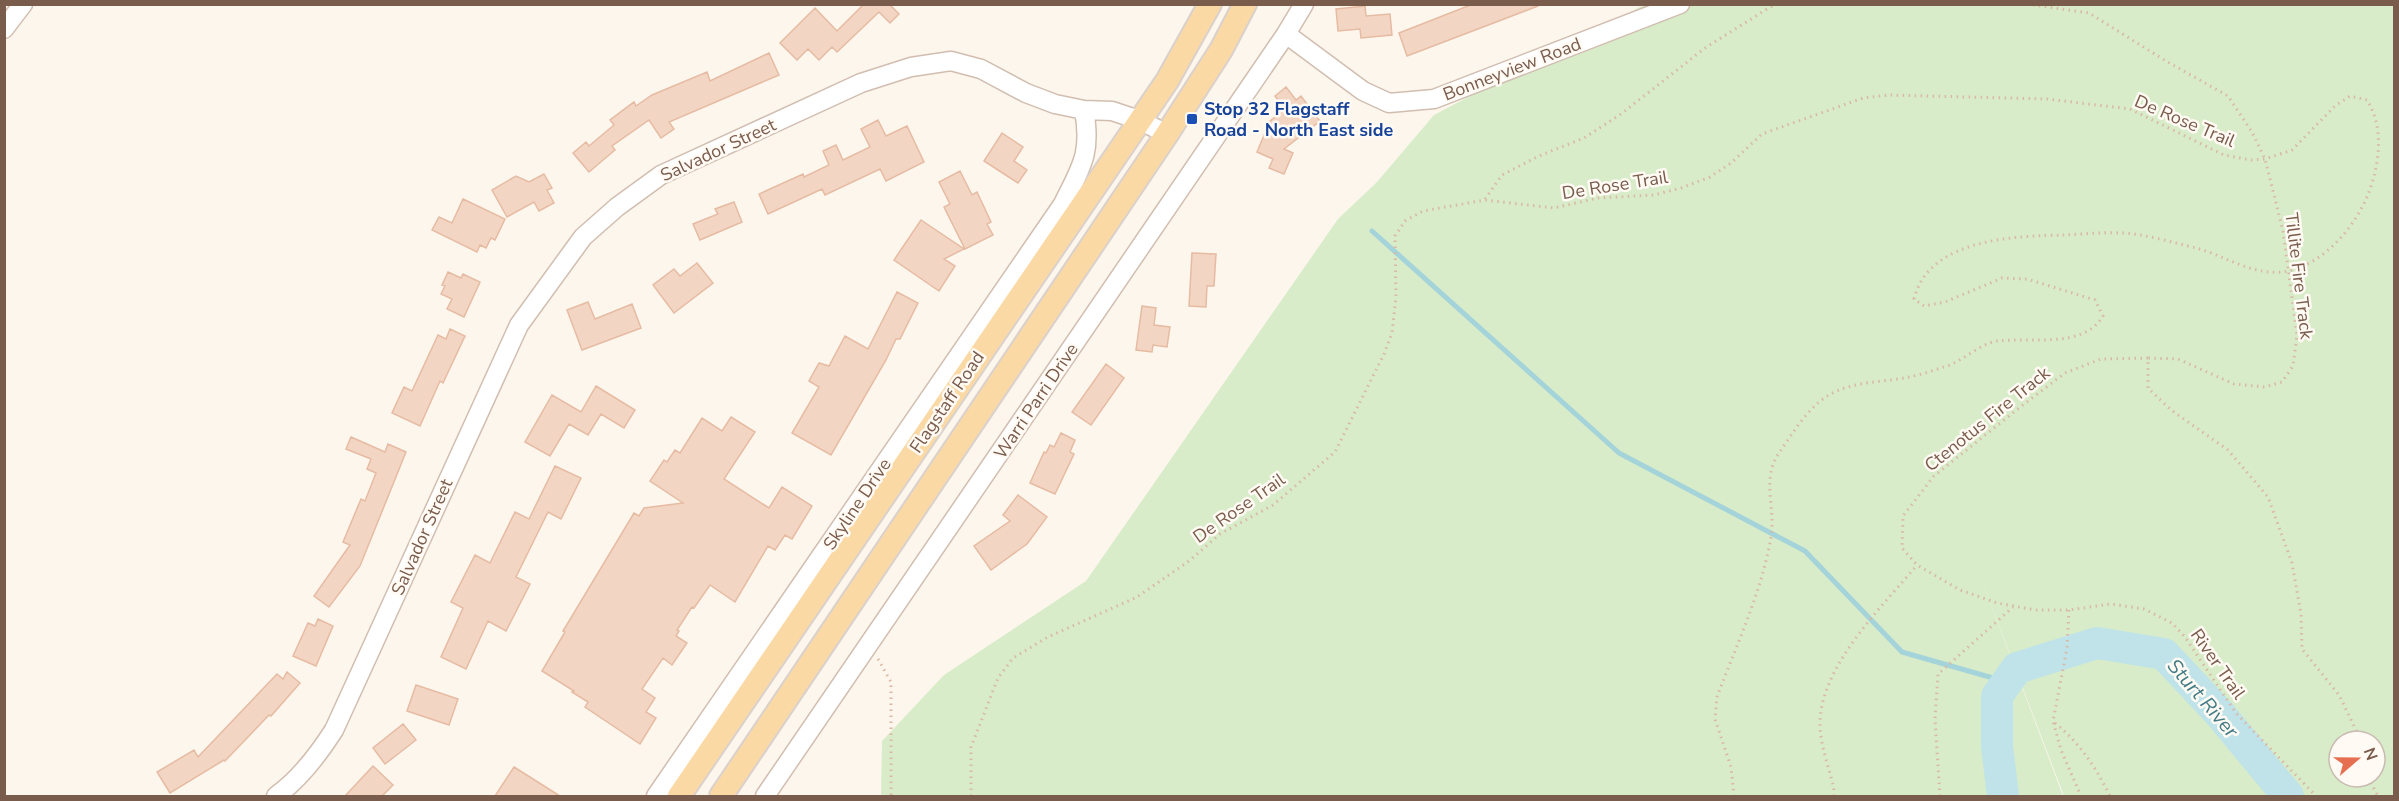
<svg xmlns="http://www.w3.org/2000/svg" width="2399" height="801" viewBox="0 0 2399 801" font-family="'Nunito Sans',sans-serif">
  <rect width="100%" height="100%" fill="#fdf6ec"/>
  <path fill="#d8ecc9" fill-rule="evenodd" d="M1644,5H2394V796H2064L1973,557L2063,796H881L882,741L944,675L1086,581L1338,219L1377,182L1434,115ZM2339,741H2375V777H2339Z"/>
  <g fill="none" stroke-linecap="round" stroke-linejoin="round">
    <path stroke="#a5d3da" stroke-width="5" d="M1372,231L1619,453L1805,551L1902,652L2007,682"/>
    <path stroke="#bfe3e8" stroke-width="32" d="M2003,796L1997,746V696L2017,668L2097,643L2164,654L2220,714L2288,796"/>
  </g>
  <path fill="#f3d5c3" stroke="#e6bba3" stroke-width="1.5" d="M864,4H889L899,14L890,23L879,12L837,52L832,47L819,60L808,49L797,60L780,43L815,8L837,31Z
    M1473,4H1537L1538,6L1407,56L1399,33Z
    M1365,6L1366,16L1390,14L1392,35L1361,38L1360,29L1338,31L1336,9Z
    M769,53L779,75L669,122L674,129L661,138L649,120L612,146L615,150L589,172L573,153L586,142L589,146L614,125L610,120L634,102L636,106L652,95L707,72L710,81Z
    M1286,87L1296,100L1301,96L1320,121L1284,149L1293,153L1284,174L1269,168L1273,159L1257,152L1270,121L1285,109L1275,96Z
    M878,120L886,136L907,126L924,162L886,181L880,169L825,195L822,189L768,214L759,194L803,174L804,177L829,165L823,151L836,145L843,160L870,147L861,129Z
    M1002,133L1023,147L1014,161L1027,170L1018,183L984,161Z
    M960,171L972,195L977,192L991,222L987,224L993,235L965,249L944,207L950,204L939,182Z
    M544,174L552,188L547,190L554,203L539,211L534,202L507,217L492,190L516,176L529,182Z
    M463,199L505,219L495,240L491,238L486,248L480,245L477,252L432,230L439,217L452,223Z
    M734,202L742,222L700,240L693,224L718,214L715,209Z
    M921,220L964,249L944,259L955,266L939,291L894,260Z
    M1192,253L1216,254L1214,286H1207L1206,307L1189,306Z
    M697,263L713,283L674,313L653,285L674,269L680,276Z
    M448,272L461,278L463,274L480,282L464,317L447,309L452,299L441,294L445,286L442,285Z
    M897,292L918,303L900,339H896L886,360L831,455L792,433L819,387L809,381L819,363L829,366L845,336L868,349Z
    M588,302L595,319L632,304L641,328L582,350L567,310Z
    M1142,306L1156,308L1154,325L1170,327L1167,347L1153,345L1152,352L1136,350Z
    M450,329L465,336L443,383L440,381L420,426L392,413L404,387L412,391L438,335L446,339Z
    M1106,364L1124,378L1091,425L1072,412Z
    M596,386L635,410L624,428L601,414L588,435L569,424L550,456L525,442L552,395L581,412Z
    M731,417L755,432L724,479L769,508L782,487L812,506L792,539L785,535L775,550L768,546L735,602L710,585L694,608L692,607L677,630L679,631L676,636L687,643L672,665L663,658L642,689L655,698L646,712L656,718L640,744L585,707L588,702L572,692L574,691L542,671L565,632L563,631L634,513L639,516L644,508L683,503L650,481L664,460L667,462L675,450L680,453L702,418L722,431Z
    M1061,433L1075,440L1070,452L1074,454L1055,494L1030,483L1044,452L1046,453L1050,445L1054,447Z
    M351,437L385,452L388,444L406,452L360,566L329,607L314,596L350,545L343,542L361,499L365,501L376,473L367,469L371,459L346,449Z
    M555,466L581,478L561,519L548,512L516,577L530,584L506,631L488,621L466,669L441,657L463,608L451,602L475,555L490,563L515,512L529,519Z
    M1018,495L1047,517L1027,544L991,570L974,546L1010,521L1003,515Z
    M318,619L333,626L316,666L293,656L308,623L315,626Z
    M287,672L300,683L271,716L269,715L225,761L224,760L170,793L157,772L194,750L198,757L277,674L283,679Z
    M416,685L458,699L449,725L407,711Z
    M403,724L416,740L385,764L373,748Z
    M373,766L393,785L382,796H345Z
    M514,767L560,796H495Z"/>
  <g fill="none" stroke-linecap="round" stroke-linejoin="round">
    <g stroke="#d1beb0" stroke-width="21">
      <path id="minor" d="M4,29L23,4
        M1286,34L1363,91L1389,103L1434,99L1680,4
        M276,796C300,779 318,755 334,730L519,325L583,237L617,207L661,175L861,83L911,67L951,61L981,69L1026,93L1055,104L1084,110L1112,111L1139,120L1167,134
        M656,796L1063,204C1081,167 1092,154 1084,110
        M765,796L1286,34L1304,4"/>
    </g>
    <g stroke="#dad1cd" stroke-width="26">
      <path id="major" d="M679,796L1167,81L1210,4
        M721,796L1167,134L1221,50L1245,4"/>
    </g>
    <path stroke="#d9b8a5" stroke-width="3" stroke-dasharray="1.5 4.5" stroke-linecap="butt" d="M2027,4L2089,13L2166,61L2228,96L2252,132L2265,159L2283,231L2297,335L2293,366L2282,382L2265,387L2234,384L2178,359L2148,358V388L2171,410L2228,450L2268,497L2292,563L2301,614L2302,649L2339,695L2356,730L2358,741
      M1485,199L1502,175L1539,156L1584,138L1621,114L1705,48L1775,4
      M2148,358L2101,359L2065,373L2019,408L1934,476L1903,516L1902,548L1917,565L1960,590L1997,603L2035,610H2069L2111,604L2144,609L2172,623L2185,637L2236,713L2316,796
      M2069,610L2067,648L2053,721L2061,750L2081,796
      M878,659L891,682V796
      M2055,723C2080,743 2096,768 2110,796
      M2368,777L2378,796
      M971,796V747L998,678L1013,658L1048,637L1137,597L1189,561L1220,534L1273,505L1335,452L1384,354L1392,333L1396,297L1395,236L1405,221L1423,211L1485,200L1554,208L1598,198L1654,195L1681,188L1710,177L1731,163L1762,134L1863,98L1888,95L2047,99L2130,109L2224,155L2251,160L2265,159L2292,150L2335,106L2350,96L2367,100C2384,127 2380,162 2369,192C2356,226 2325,263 2288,271C2256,278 2226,256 2196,248C2175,243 2141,233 2120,233C2102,232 2084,234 2066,235C2015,236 1929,238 1914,299L1924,306L1945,302L2002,278L2027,279L2095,300L2103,316C2084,349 2030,337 1997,341C1979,344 1962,362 1944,367C1934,370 1924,374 1913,376C1886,383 1854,380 1829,395C1809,406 1792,434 1779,453C1761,478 1776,510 1771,537C1762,591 1736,646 1717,697L1715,719L1731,767L1734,796
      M1834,796V790C1830,770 1821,748 1820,727C1818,668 1882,607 1917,565
      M1940,796L1935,720L1938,674L2013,607"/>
    <use href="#minor" stroke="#fff" stroke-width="18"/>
    <use href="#major" stroke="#fbd9a5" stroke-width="22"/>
  </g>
  <rect fill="#1a4fb4" stroke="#fffaf3" stroke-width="2" x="1186" y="113" width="12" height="12" rx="3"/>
  <g text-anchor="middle" stroke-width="5" stroke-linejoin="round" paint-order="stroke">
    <g font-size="18" fill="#7a5c4d" stroke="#fffaf3">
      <text transform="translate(1512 69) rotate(-21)" y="6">Bonneyview Road</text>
      <text transform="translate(2185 121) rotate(23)" y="6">De Rose Trail</text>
      <text transform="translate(718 150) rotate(-25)" y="6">Salvador Street</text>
      <text transform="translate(1615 185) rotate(-9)" y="6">De Rose Trail</text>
      <text transform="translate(2299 276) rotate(83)" y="6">Tillite Fire Track</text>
      <text transform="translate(1036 401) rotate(-56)" y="6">Warri Parri Drive</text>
      <text transform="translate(947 402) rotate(-56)" y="6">Flagstaff Road</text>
      <text transform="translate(1987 419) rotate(-39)" y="6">Ctenotus Fire Track</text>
      <text transform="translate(857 504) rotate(-56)" y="6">Skyline Drive</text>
      <text transform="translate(1239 508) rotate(-35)" y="6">De Rose Trail</text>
      <text transform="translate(422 537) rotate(-66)" y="6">Salvador Street</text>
      <text transform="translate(2218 664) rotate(55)" y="6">River Trail</text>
    </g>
    <g font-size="18" font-weight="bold" fill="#164399" stroke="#fffaf3" text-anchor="start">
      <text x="1204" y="115">Stop 32 Flagstaff<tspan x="1204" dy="21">Road - North East side</tspan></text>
    </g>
    <g font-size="20" font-style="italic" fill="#437c86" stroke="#fffaf3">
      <text transform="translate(2203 698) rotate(49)" y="7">Sturt River</text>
    </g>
  </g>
  <rect width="2399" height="801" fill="none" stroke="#7a5c4d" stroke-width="12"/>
  <g transform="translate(2357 759) rotate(70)"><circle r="28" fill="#fffaf3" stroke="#cabbb1" stroke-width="1.5"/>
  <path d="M0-4.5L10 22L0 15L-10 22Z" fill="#e76f51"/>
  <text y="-9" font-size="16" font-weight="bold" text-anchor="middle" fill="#7a5c4d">N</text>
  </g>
</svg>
